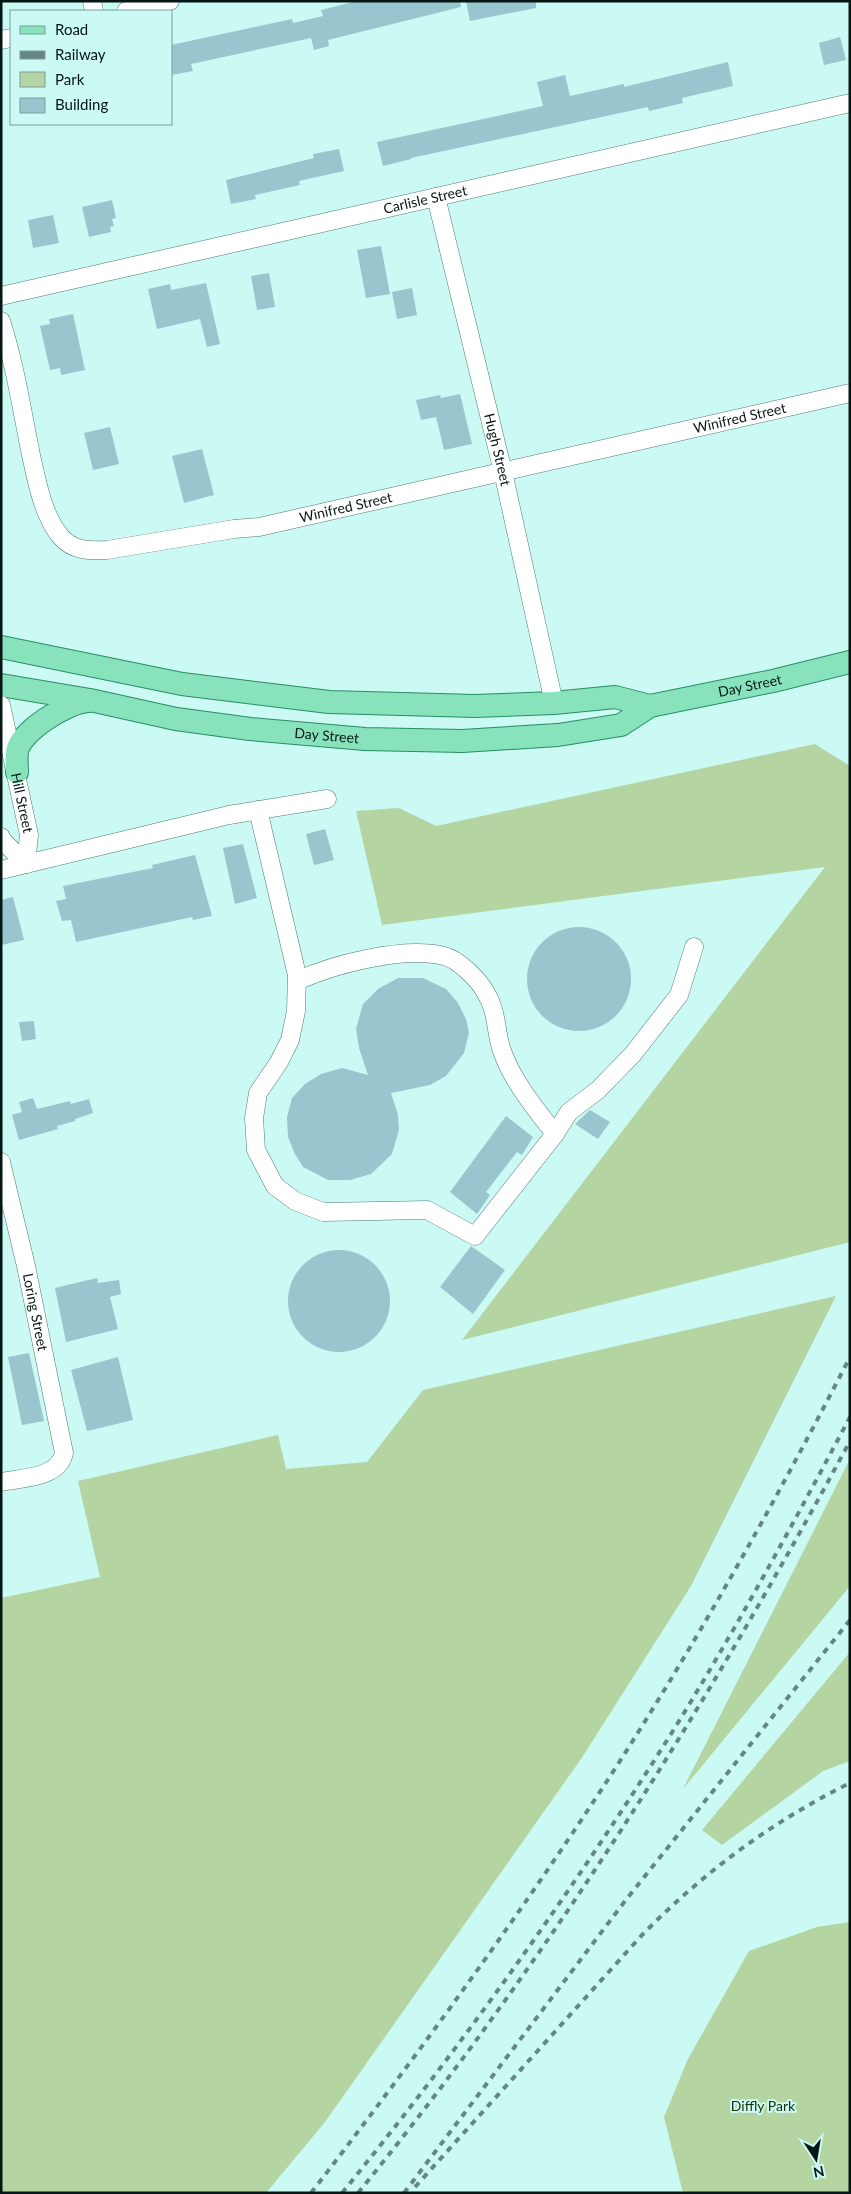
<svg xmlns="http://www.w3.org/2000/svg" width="851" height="2194" viewBox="0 0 851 2194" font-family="Lato,sans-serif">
  <rect width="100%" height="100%" fill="#cbf9f3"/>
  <path fill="#b4d4a1" d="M815,744L850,766V1242L462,1340L825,867L382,925L356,811L399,808L436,826Z
    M836,1296L691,1586L581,1759L325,2122L266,2193H1V1598L100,1577L78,1481L278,1435L286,1469L367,1462L423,1390Z
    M850,1459V1586L683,1789Z
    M850,1652V1761L823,1771L722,1845L702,1830Z
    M850,1922V2193H683L664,2117L688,2059L749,1951L817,1927Z"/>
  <path fill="#99c5cf" d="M357,1H460L461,7L328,40L329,46L314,50L311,38L191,64L193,71L171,75V45L292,19L293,23L323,16L321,10Z
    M466,1H536V8L470,21Z
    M840,37L846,60L824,65L819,43Z
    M728,62L733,86L682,98L683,103L649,111L648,107L411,158V159L383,166L377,142L543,106L537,82L565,75L570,96L624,84V87Z
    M339,149L344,171L299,181L300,185L255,195L256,199L231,204L226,180L314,158L313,154Z
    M112,200L116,218L112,219L114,226L110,227L111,232L89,237L82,207Z
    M53,215L59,243L33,248L28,220Z
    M381,246L390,294L366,298L357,250Z
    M269,273L275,307L257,310L251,276Z
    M206,283L220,344L207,347L200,319L157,329L148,289L170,284L171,290Z
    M412,288L417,315L397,319L392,292Z
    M73,314L85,370L61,375L60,368L50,370L40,326L50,324L49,319Z
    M460,394L472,444L444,450L436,417L421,420L416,400L440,395L441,398Z
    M110,427L119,464L93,470L84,433Z
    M202,449L214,495L184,503L172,456Z
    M325,829L334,860L314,865L306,834Z
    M243,844L257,898L235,904L223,848Z
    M195,855L212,916L193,920L192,917L76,942L71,920L62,921L56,901L66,899L63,886L153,868L152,865Z
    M13,897L24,940L1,945V900Z
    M527 979a52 52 0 1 1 104 0a52 52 0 1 1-104 0Z
    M398,978H423L446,989L458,1003L466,1019L469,1033L464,1053L446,1076L430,1085L391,1093L398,1115L399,1130L392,1154L371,1174L350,1180H328L303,1167L295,1154L288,1137L287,1117L292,1098L305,1084L321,1074L342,1068L368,1075L359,1048L356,1029L363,1004L378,989Z
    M34,1021L36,1039L22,1041L19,1022Z
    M33,1098L37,1109L70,1101L71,1104L89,1099L93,1113L75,1119V1121L57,1126L58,1129L19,1140L12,1115L22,1112L19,1102Z
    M590,1110L610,1122L598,1139L575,1124Z
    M506,1116L533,1137L522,1155L517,1152L486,1192L490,1195L477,1214L450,1192Z
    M471,1246L505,1270L473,1314L440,1287Z
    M288 1301a51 51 0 1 1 102 0a51 51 0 1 1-102 0Z
    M97,1278L98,1283L119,1280L121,1294L110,1297L118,1329L66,1342L55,1288Z
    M29,1353L44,1421L22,1425L8,1357Z
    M118,1357L133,1420L87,1431L71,1370Z"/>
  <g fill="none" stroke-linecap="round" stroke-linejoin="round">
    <g stroke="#507a75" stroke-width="19">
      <g id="minor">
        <path d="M92,1L94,11"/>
        <path d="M126,11L170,1"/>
        <path d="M1,40L11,38"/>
        <path id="s1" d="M436,197L503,472L554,703"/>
        <path id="s2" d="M1,296L850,103"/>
        <path id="s3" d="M1,321C15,364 22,411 31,455C37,482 43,516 61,537C73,551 90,551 107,550L234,529L259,527L850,393"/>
        <path id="s4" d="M1,705L29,835L26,864"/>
        <path d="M258,810L297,975L296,1011L290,1040L279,1062L258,1093L254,1118L256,1150L275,1186L295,1201L323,1212L427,1210L475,1236L555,1134C535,1108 513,1082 502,1051C495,1031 498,1013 486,993C479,980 458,959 444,956C404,946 334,964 297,981"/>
        <path d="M1,837L2,840L26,864"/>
        <path d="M1,870L229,815L327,799"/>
        <path d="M555,1134L569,1112L598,1090L633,1054L679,995L694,947"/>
        <path id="s5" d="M1,1162L26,1266L64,1453C59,1478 22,1478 1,1482"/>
      </g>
    </g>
    <g stroke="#268e64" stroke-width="24">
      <g id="major">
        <path d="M1,647L182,684L329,702L475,706L554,703L615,697L650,706"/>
        <path id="s6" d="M1,685L90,700L176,719L250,729L365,739L462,741L558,735L621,725L650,706L773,681L850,662"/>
        <path d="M17,772C17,766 16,758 17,752C20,731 68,702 88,701"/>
      </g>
    </g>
    <use href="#minor" stroke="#fff" stroke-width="18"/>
    <use href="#major" stroke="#88e2bc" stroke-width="22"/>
    <path stroke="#668682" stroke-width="4" stroke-dasharray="6 6" stroke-linecap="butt" d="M415,2187L642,1935C703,1873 771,1822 850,1783
      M311,2193C406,2070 498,1945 584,1816C682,1669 769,1514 850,1357
      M342,2193C461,2047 571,1893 671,1734C735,1631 793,1524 850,1417
      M358,2193C548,1960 708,1705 850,1441
      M404,2193L625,1901L850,1620"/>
  </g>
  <g text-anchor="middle" stroke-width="4" stroke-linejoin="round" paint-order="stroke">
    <g font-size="14" fill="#051614" stroke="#cbf9f3">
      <text dy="5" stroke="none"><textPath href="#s2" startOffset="435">Carlisle Street</textPath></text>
      <text dy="5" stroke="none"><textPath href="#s3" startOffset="922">Winifred Street</textPath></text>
      <text dy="5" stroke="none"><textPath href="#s1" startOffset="260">Hugh Street</textPath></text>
      <text dy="5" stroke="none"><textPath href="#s3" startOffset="518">Winifred Street</textPath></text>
      <text dy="5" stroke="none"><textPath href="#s6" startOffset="762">Day Street</textPath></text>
      <text dy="5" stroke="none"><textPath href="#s6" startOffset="330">Day Street</textPath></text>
      <text dy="5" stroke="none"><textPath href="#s4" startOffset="100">Hill Street</textPath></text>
      <text dy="5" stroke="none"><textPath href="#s5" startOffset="154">Loring Street</textPath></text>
    </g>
    <g font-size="14" fill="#193204" stroke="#cbf9f3">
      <text x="763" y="2111">Diffly Park</text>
    </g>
  </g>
  <rect width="851" height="2194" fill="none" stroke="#051614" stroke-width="5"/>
  <rect x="10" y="10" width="162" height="115" fill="#cbf9f3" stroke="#7c9e9a"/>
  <rect x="20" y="26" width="25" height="8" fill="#88e2bc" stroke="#7c9e9a"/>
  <text x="55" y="35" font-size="15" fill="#051614">Road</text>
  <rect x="20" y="51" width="25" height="8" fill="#668682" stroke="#7c9e9a"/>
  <text x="55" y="60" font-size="15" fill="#051614">Railway</text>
  <rect x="20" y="72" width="25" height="15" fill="#b4d4a1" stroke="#7c9e9a"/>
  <text x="55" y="85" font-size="15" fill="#051614">Park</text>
  <rect x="20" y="98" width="25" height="15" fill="#99c5cf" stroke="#7c9e9a"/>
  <text x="55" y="110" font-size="15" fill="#051614">Building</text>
  <g transform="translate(816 2159) rotate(168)" stroke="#cbf9f3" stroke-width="4" paint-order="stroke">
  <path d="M0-4L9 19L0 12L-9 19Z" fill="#051614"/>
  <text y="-8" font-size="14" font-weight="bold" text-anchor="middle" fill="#051614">N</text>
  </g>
</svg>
